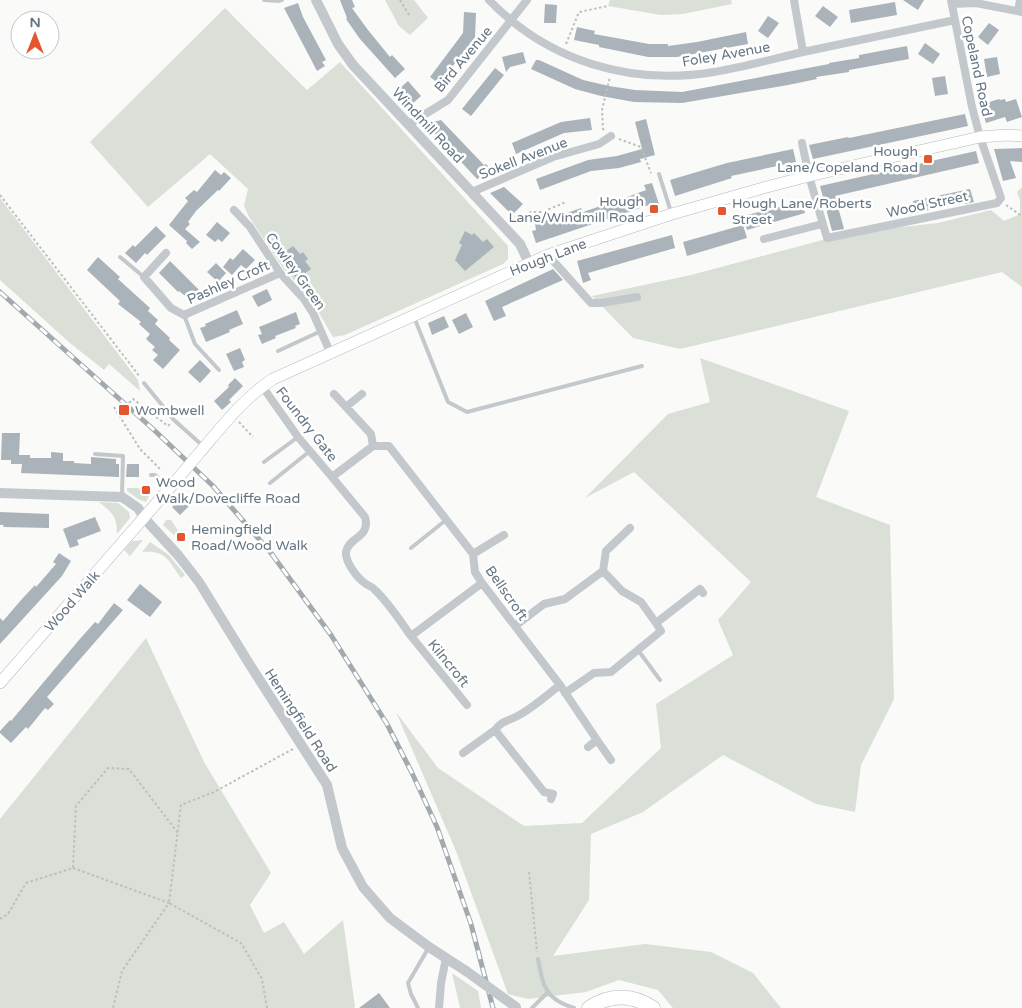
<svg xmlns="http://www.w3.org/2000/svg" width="1022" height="1008" viewBox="0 0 1022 1008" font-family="'Varela Round',sans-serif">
  <rect width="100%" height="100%" fill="#fafaf8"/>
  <path fill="#dadfd7" d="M385,0H414L428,18L410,35L399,26Z
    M610,0H731L732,4L683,14L661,15L608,6Z
    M225,8L307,90L340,62L508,246V259L503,264L345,335L333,337L308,294L285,271L249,217L244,206L248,189L210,154L148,207L90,142Z
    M1022,187V287L1002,272L680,349L633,338L592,296L691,275L849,233L938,223L991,210L1004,221L1020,214V200L1017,192Z
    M0,198L138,380L140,391L109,364L104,370L70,343L0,280Z
    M700,358L849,411L816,497L890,525L894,699L861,765L855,812L816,804L723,755L643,812L591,834L589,900L553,956L645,944L711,952L753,973L781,1008H673L658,990L619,980L586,992L528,999L508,994L456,851L396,712L438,768L524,826L582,823L661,748L656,704L733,655L718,620L751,582L634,472L585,498L668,414L710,402Z
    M127,488H138L149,496L146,502L138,499L127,491Z
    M99,502L118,503L129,512L130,518L117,534C117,515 112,513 99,502Z
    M166,520H171L179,532L174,535L163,525Z
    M143,540L130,556L124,550L132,541Z
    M150,542L169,555L185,575L181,578C168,560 166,550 142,552Z
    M146,638L204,762L271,873L250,905L264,933L284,922L304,954L343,920L355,1007L354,1008H0V819Z
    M452,973L478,991L481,1008H460Z"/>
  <path fill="#aab3b9" d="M340,0H352L355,7L352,8L368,30L390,57L392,55L405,69L395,78L360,39L346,19L347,18Z
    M903,0H924L918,10Z
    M895,2L897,15L851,23L849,10Z
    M298,3L303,17L326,60L322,62L325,66L317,71L284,8Z
    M545,4L557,5L556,23H544Z
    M823,6L838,17L830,27L815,16Z
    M464,12L476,13L475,37L439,84L430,77L463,33Z
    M768,16L779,23L768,38L758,31Z
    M989,23L999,30L988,45L978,37Z
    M577,27L595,31L594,34L649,44H668V46L697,42L746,32L748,44L677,57H648L599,47V45L574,40Z
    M925,43L940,54L933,64L918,54Z
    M907,46L909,59L849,70V72L816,77L817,79L788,85L682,103L634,102L601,96L575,89L531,69L536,60H539L583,80L609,86L635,90L682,92L829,64V63L859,58V55Z
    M523,52L526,63L510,67L506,72L502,57Z
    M997,57L1000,74L987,77L984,59Z
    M495,68L504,75L471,116L462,109Z
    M945,76L948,94L935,96L932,78Z
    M408,81L421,96L411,105L398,90Z
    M999,99L1000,100L1005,99L1006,102L1016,99L1022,117L1007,122L1005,117L986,123L982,111L985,110L983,104Z
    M965,114L968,126L813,159L809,145L848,137L849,138Z
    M590,118L592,130L564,133L516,154L512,143L561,122Z
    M646,119L655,155L640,159L641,162L619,168L591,171L540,190L536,179L588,160L617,156L642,149L635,122Z
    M441,120L484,165L486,164L493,172L477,179L426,124Z
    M1022,148V162L1010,161L1016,178L1003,181L994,149Z
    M793,149L796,162L731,176L732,178L675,196L670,180L727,163Z
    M976,151L979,163L835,196L844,229L832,231L820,186Z
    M215,170L221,175L224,172L231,178L219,191L218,190L196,211L188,222L190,224L185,229L200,242L192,249L186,243L187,241L169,225L188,201L185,198L194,190L197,192Z
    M652,183L660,207L654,209L652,204L536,243L532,231L536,230L535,224L581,208L583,212L630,196L646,190L644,185Z
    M504,187L523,204L512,215L490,193Z
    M970,189L974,202L965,204V202L916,213L913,201Z
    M802,201L805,213L747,230L743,216Z
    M217,222L230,233L222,242L218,239L215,242L206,235Z
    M743,225L747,238L687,256L683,242Z
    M156,226L166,236L147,255L145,253L136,263L125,253L133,245L135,247Z
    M465,231L472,235L474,233L483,242L487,239L494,247L465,271L455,260L462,245L459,243Z
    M672,235L675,248L588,273L591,280L583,283L577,261Z
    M293,246L300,254L303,252L308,259L305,261L311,269L297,279L279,256Z
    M243,249L255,260L246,269L241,265L232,275L223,267L230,258L233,260Z
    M98,257L120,277L118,279L150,308L148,311L158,320L155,324L170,338L169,340L180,350L163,369L153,360L158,355L152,350L155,347L146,339L150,334L139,324L141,322L118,304L120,301L87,270Z
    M170,261L199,290L190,300L179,291L178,292L159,273Z
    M216,263L226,273L218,282L207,272Z
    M553,269L563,280L502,307L506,316L494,321L485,301Z
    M267,289L272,300L258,307L252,296Z
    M237,310L243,324L229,330L230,332L206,342L200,328L206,326L205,324Z
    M296,312L300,324L295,326L296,328L275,336L276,338L262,344L258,335L262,334L259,327Z
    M466,313L473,327L459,334L452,320Z
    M444,316L449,327L432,335L428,323Z
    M240,348L245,360L242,362L244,367L234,371L226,354Z
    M200,360L211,371L200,383L188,372Z
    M235,378L243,386L229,400L231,402L222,410L214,401L229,387L228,385Z
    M2,433H20L19,455H30V458H51V452L63,453V461H74V463L91,464V457L116,459V464H119V477L21,473L22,464H11V460H1Z
    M127,464H139V477H126Z
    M182,497L190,505L180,515L172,507Z
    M0,512L49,514V528L3,527L4,525H0Z
    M95,517L101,531L77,540L79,545L70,548L63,529Z
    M59,553L71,561L62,576L0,644V618L3,621L22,599L35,585L36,587L56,564L53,562Z
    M140,584L162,602L150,617L127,600Z
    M114,603L123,610L47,697L54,704L48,710L45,708L28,729L26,727L11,743L0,733V731L10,720L11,721L79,640L95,622L98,624Z
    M379,993L390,1008H359Z"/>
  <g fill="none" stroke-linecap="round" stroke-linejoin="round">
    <g stroke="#b3babf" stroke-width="12">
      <path id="secondary" d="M201,451C223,425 245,397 273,379L548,255L672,214L763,188L809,176L980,137L1007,135L1022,136
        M0,683L174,483"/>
    </g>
    <g stroke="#b4b9bd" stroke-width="15">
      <path id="trunk" d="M589,1008C609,994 633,994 653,1008"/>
    </g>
    <path stroke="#bbbfc2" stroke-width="2" stroke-dasharray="2.5 2.5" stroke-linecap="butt" d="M400,0L409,15
      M566,44L579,12L608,6
      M604,130L603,129L602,110L610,77
      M619,139L641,147L651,173
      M0,195L140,377
      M1006,205L1022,216
      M510,219L531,212H542L566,202
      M129,403L133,399L168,426L170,424
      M114,407L140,449L160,469
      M239,422L253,437
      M73,868L169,903L122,971L113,1008
      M529,872L537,952
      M0,919L8,914L26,883L73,868L76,806L108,768L129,769L178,833
      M267,1008L262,979L241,943L169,903L181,805L214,792L293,749"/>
    <path stroke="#c3c8cc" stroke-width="4" d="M264,0L278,1L282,0
      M659,174L671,212
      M120,257L144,277
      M184,315L195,344L219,370
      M414,317L448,402L467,412L642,366
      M278,351L321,331
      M144,383L174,420L203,446
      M95,454L123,456L122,495
      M264,462L298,437
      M151,475H155L168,486
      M270,483L310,451
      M411,548L446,520
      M638,650L660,680
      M538,959C543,986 545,999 574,1008
      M418,1008L411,994L408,983L429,947
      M532,1008L547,993"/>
    <path stroke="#c3c8cc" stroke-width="8" d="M489,0C548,61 630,86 714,72C744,67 773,59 803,52C853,41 904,31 955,20
      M794,0L803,52
      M952,4L976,3L1022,12
      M1018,11L1020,0
      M409,124L448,100L527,0
      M802,143L809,176L827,238L997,203L1001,198L980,137L972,107L951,0
      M472,192L553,157L599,144L611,136
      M234,210L250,227L280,273L304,299L313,313L330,352
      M764,239L822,224
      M166,253L144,277L171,308L184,315L280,273
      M548,255L591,303H601L637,297
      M262,386L298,437L332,477L373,446
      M334,394L371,434L373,446
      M347,406L362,394
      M373,446H389L473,554L475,572L482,583L560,685L597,740L588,747
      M332,477L365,517C371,538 348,537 346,552C345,562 357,578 366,584C369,586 373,587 375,590C389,603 400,621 411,636
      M473,554L504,535
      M603,571L622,591L641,602L656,623L700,589L703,593
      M603,571L606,551L630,528
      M515,626L544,604L565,599L603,571
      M565,693L594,673L611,672L661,631L656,623
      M467,705L411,636L482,583
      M495,730C503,719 511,721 521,714C535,706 547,695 560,685
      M597,740L611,760
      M463,753L495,730L544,792L553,794L551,799
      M439,1008L441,983L446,958"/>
    <path stroke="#c3c8cc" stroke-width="10" d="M316,0L338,44L353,65L520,244L529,263
      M0,493L122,497L138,508L144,518L178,555L199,582L250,665L327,785L342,848L363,887L390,918L429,947L466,971"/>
    <use href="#secondary" stroke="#fff" stroke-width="11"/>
    <use href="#trunk" stroke="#fff" stroke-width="14"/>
    <g stroke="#a2aab0" stroke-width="5">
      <path id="rail" d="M0,292L153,429L213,486L271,553L331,635L387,724L412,773L437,827L471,924L493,1008"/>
    </g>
    <use href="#rail" stroke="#fff" stroke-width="3" stroke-dasharray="9" stroke-linecap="butt"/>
    <g stroke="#b3babf" stroke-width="12" stroke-linecap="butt">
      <path id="secondary-bridge" d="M174,483L201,451"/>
    </g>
    <path stroke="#c3c8cc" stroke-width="10" d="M466,971L516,1007"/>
    <use href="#secondary-bridge" stroke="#fff" stroke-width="11"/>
  </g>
  <g fill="#e4572e" stroke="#fff" stroke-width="2">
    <rect x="923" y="154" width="10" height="10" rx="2.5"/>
    <rect x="649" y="204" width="10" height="10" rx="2.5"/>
    <rect x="717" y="206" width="10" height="10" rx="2.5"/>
    <rect x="118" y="404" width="12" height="12" rx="2.5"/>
    <rect x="141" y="485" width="10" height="10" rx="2.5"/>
    <rect x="176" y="532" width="10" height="10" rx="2.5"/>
  </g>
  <g text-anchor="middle" stroke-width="5" stroke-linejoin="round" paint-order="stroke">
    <g font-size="14" fill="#657683" stroke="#fff">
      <text transform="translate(726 54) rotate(-10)" y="5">Foley Avenue</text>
      <text transform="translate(463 59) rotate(-50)" y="5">Bird Avenue</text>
      <text transform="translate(977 66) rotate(78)" y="5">Copeland Road</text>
      <text transform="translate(428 125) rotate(47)" y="5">Windmill Road</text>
      <text transform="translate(523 158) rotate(-21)" y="5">Sokell Avenue</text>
      <text transform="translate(927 204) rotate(-12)" y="5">Wood Street</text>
      <text transform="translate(548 257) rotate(-21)" y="5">Hough Lane</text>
      <text transform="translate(296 271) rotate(54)" y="5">Cowley Green</text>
      <text transform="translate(228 282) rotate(-24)" y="5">Pashley Croft</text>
      <text transform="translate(307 424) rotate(52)" y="5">Foundry Gate</text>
      <text transform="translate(507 593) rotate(55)" y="5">Bellscroft</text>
      <text transform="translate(72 601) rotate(-49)" y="5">Wood Walk</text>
      <text transform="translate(449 663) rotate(51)" y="5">Kilncroft</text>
      <text transform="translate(301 720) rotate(57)" y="5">Hemingfield Road</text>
    </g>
    <g font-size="14" fill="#657683" stroke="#fff" text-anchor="start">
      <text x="918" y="156" text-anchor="end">Hough<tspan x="918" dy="16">Lane/Copeland Road</tspan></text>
      <text x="644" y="206" text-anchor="end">Hough<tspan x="644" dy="16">Lane/Windmill Road</tspan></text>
      <text x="732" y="208">Hough Lane/Roberts<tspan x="732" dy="16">Street</tspan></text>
      <text x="135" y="415">Wombwell</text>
      <text x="156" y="487">Wood<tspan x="156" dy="16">Walk/Dovecliffe Road</tspan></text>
      <text x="191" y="534">Hemingfield<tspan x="191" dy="16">Road/Wood Walk</tspan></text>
    </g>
  </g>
  <g transform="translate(35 35)"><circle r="24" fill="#ffffff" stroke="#c1c8cd"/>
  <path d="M0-4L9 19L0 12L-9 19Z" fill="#e4572e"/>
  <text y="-8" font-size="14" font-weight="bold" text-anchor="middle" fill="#657683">N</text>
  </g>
</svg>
